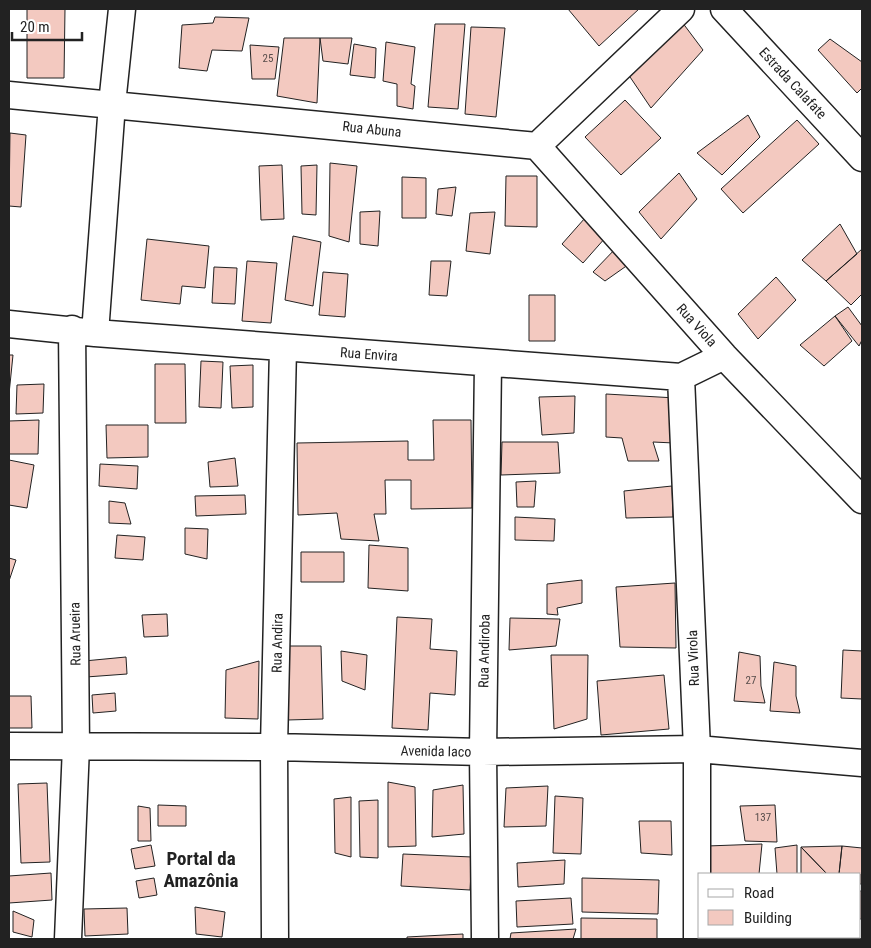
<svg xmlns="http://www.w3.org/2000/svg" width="871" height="948" viewBox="0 0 871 948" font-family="'Roboto Condensed',sans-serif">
  <rect width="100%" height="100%" fill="#fff"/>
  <path fill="#f3c9c0" stroke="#222" d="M27,9H65L64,78H27Z
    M568,9H639L599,46Z
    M215,17L249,18L242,51L212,50L207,71L179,68L182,25L213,23Z
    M679,18L703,50L651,108L628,74Z
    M435,24H465L458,109L428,107Z
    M471,27L505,28L496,117L465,114Z
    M284,38H320L317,103L277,96Z
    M320,38H352L348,64L323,61Z
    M830,39L862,62V88L857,93L818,50Z
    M386,42L415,47L411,84L415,86L413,109L397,106V84L383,81Z
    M354,44L376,48L375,78L350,75Z
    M250,45L279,47L275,79H252Z
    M625,100L661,138L621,175L585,137Z
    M748,115L760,137L722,175L697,153Z
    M797,120L819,144L743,213L721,189Z
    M10,133L26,135L21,207L9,206Z
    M330,163L357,166L349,242L329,236Z
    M282,165L284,219L261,220L259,166Z
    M317,165L316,215L302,214L301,166Z
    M679,173L697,199L661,239L639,212Z
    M506,176H537V227L505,226Z
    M402,177L426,178V218H402Z
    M456,187L452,216L436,214L438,189Z
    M380,211L378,246L360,244V212Z
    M495,212L490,254L466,251L470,213Z
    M585,218L606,237L583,263L562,244Z
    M840,224L857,254L826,281L802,260Z
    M293,236L321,242L313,306L285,300Z
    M147,239L209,246L205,288L182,286L180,304L141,300Z
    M618,246L632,262L605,281L593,272Z
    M862,249V294L851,305L826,281Z
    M247,261L277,263L271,323L242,321Z
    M431,261H451L447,296L429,295Z
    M214,267L237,268L235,304L212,303Z
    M323,272L348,274L345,317L319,315Z
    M776,277L796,300L758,339L738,314Z
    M529,295H555V341H529Z
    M848,307L862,326V340L859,346L835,316Z
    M835,316L852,341L824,366L800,345Z
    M9,355H13L9,394Z
    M201,361L223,362L221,408L199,407Z
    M155,364H185L186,423H155Z
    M253,365V407L232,408L230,366Z
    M44,384L43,413L16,414L17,385Z
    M606,394L676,398L674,443L653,442L659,461H628L622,438L606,437Z
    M575,396L574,433L542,435L539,397Z
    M39,420L38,454H9V421Z
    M433,420H471L472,508L411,509V480H385L386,514H374L379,541L341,539L337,513L298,515L297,443L408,441V460H434Z
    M106,425H148V457L107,458Z
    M502,442H558L560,473L501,475Z
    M235,458L238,486L210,487L208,462Z
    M9,460L34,465L27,508L9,505Z
    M100,464L138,466L137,489L99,486Z
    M536,481L534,507H517L516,482Z
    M672,486L673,517L626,518L624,491Z
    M245,495L246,514L196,516L195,496Z
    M109,501L125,503L131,524L109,523Z
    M515,517L555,519L554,541L515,540Z
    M185,528L208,529L207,559L185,554Z
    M117,535L145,537L143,560L115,558Z
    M369,545L408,548V591L368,588Z
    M301,552H344V582H301Z
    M9,558L16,560L9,581Z
    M582,580V603L557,608L558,615L547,614V584Z
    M675,583L676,648L620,647L616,587Z
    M167,614L168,636L144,637L142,615Z
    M397,617L432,619L430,649L457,651L455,695L430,693L428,730L392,728Z
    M510,618L560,619L556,646L509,650Z
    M285,646H321L323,719L287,720Z
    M843,650L862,651V699L841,698Z
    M341,651L367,655L365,690L342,681Z
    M739,652L760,656L761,686L765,703L734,701Z
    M551,655H588L587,719L554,729Z
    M126,657L127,674L86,677L84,661Z
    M259,661L258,719L225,718L226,670Z
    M774,662L796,666V696L800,713L770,711Z
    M664,675L669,729L601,735L597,681Z
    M115,693L116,711L93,713L92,695Z
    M9,696H31L32,728H9Z
    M388,782L415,787L416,846L388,847Z
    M47,783L50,862L21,863L18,784Z
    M463,785L464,834L432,837L433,790Z
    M548,786L546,826L504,827L506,788Z
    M555,796L583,798L581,854L553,853Z
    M351,797V857L335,853L334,799Z
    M378,800V858L360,857L359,801Z
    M158,805L186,806V826H158Z
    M775,805L777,842L745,841L740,806Z
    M138,806L150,808L151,841H138Z
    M639,821H671L672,855L641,853Z
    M762,844L759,874H709L707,846Z
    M151,845L155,866L135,869L131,849Z
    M797,845V874H777L775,848Z
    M842,846L839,874H827L801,847Z
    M842,846L862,848V884H860V874H839Z
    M801,847L827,874H801Z
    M403,854L472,857L470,890L401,886Z
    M565,860L564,884L518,887L517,863Z
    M51,873L52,900L9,903V876Z
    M154,878L157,895L139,898L136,881Z
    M582,878L659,880L658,914L582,912Z
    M860,891H862V919H860Z
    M571,898L573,924L517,927L516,901Z
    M195,907L225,912L222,937L196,934Z
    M127,908L128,934L85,936L84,909Z
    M13,911L34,920L32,937L13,932Z
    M581,918L657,919V939H581Z
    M576,929L573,939H510L511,933Z
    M463,934V939H407V937Z"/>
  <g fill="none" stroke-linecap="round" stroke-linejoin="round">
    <g stroke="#222" stroke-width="29">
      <path id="minor" d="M724,9L862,158
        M9,95L537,146L681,9
        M537,146L724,356L862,500
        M9,324L95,333L681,377L724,356
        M95,333L112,104L122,9
        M681,377L697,749V939
        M9,746L274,747L483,752L697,749L862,763
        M68,939L76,746L72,329
        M275,939L274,747L283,348
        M485,939L483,752L488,363"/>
    </g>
    <use href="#minor" stroke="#fff" stroke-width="26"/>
  </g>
  <g text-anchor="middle" stroke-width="4" stroke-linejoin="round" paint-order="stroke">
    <g font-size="11" fill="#564c4a">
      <text x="268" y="62">25</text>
      <text x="751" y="684">27</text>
      <text x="763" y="821">137</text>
    </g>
    <g font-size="14" fill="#222" stroke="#fff">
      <text transform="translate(793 83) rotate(47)" y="5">Estrada Calafate</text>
      <text transform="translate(372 129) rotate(6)" y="5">Rua Abuna</text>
      <text transform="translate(697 325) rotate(48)" y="5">Rua Viola</text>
      <text transform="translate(369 354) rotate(4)" y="5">Rua Envira</text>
      <text transform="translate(75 634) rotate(-91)" y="5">Rua Arueira</text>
      <text transform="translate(277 643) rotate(-89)" y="5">Rua Andira</text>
      <text transform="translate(484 651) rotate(-89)" y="5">Rua Andiroba</text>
      <text transform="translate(693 658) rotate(-92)" y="5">Rua Virola</text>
      <text transform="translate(436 751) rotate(1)" y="5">Avenida Iaco</text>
    </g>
    <g font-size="19" font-weight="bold" fill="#222" stroke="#fff">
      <text x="201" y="865">Portal da<tspan x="201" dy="22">Amazônia</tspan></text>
    </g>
  </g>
  <rect width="871" height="948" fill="none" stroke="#222222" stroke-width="20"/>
  <rect x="698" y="873" width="162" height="65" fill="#ffffff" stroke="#a7a7a7"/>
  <rect x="708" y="889" width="25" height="8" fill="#ffffff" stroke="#a7a7a7"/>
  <text x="744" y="898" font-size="15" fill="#222222">Road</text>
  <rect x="708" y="910" width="25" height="15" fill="#f3c9c0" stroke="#a7a7a7"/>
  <text x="744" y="923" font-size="15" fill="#222222">Building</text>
  <path d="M12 32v8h70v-8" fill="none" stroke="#222222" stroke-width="2.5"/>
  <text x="20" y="32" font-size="15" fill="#222222" stroke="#ffffff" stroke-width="4" paint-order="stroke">20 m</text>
</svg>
